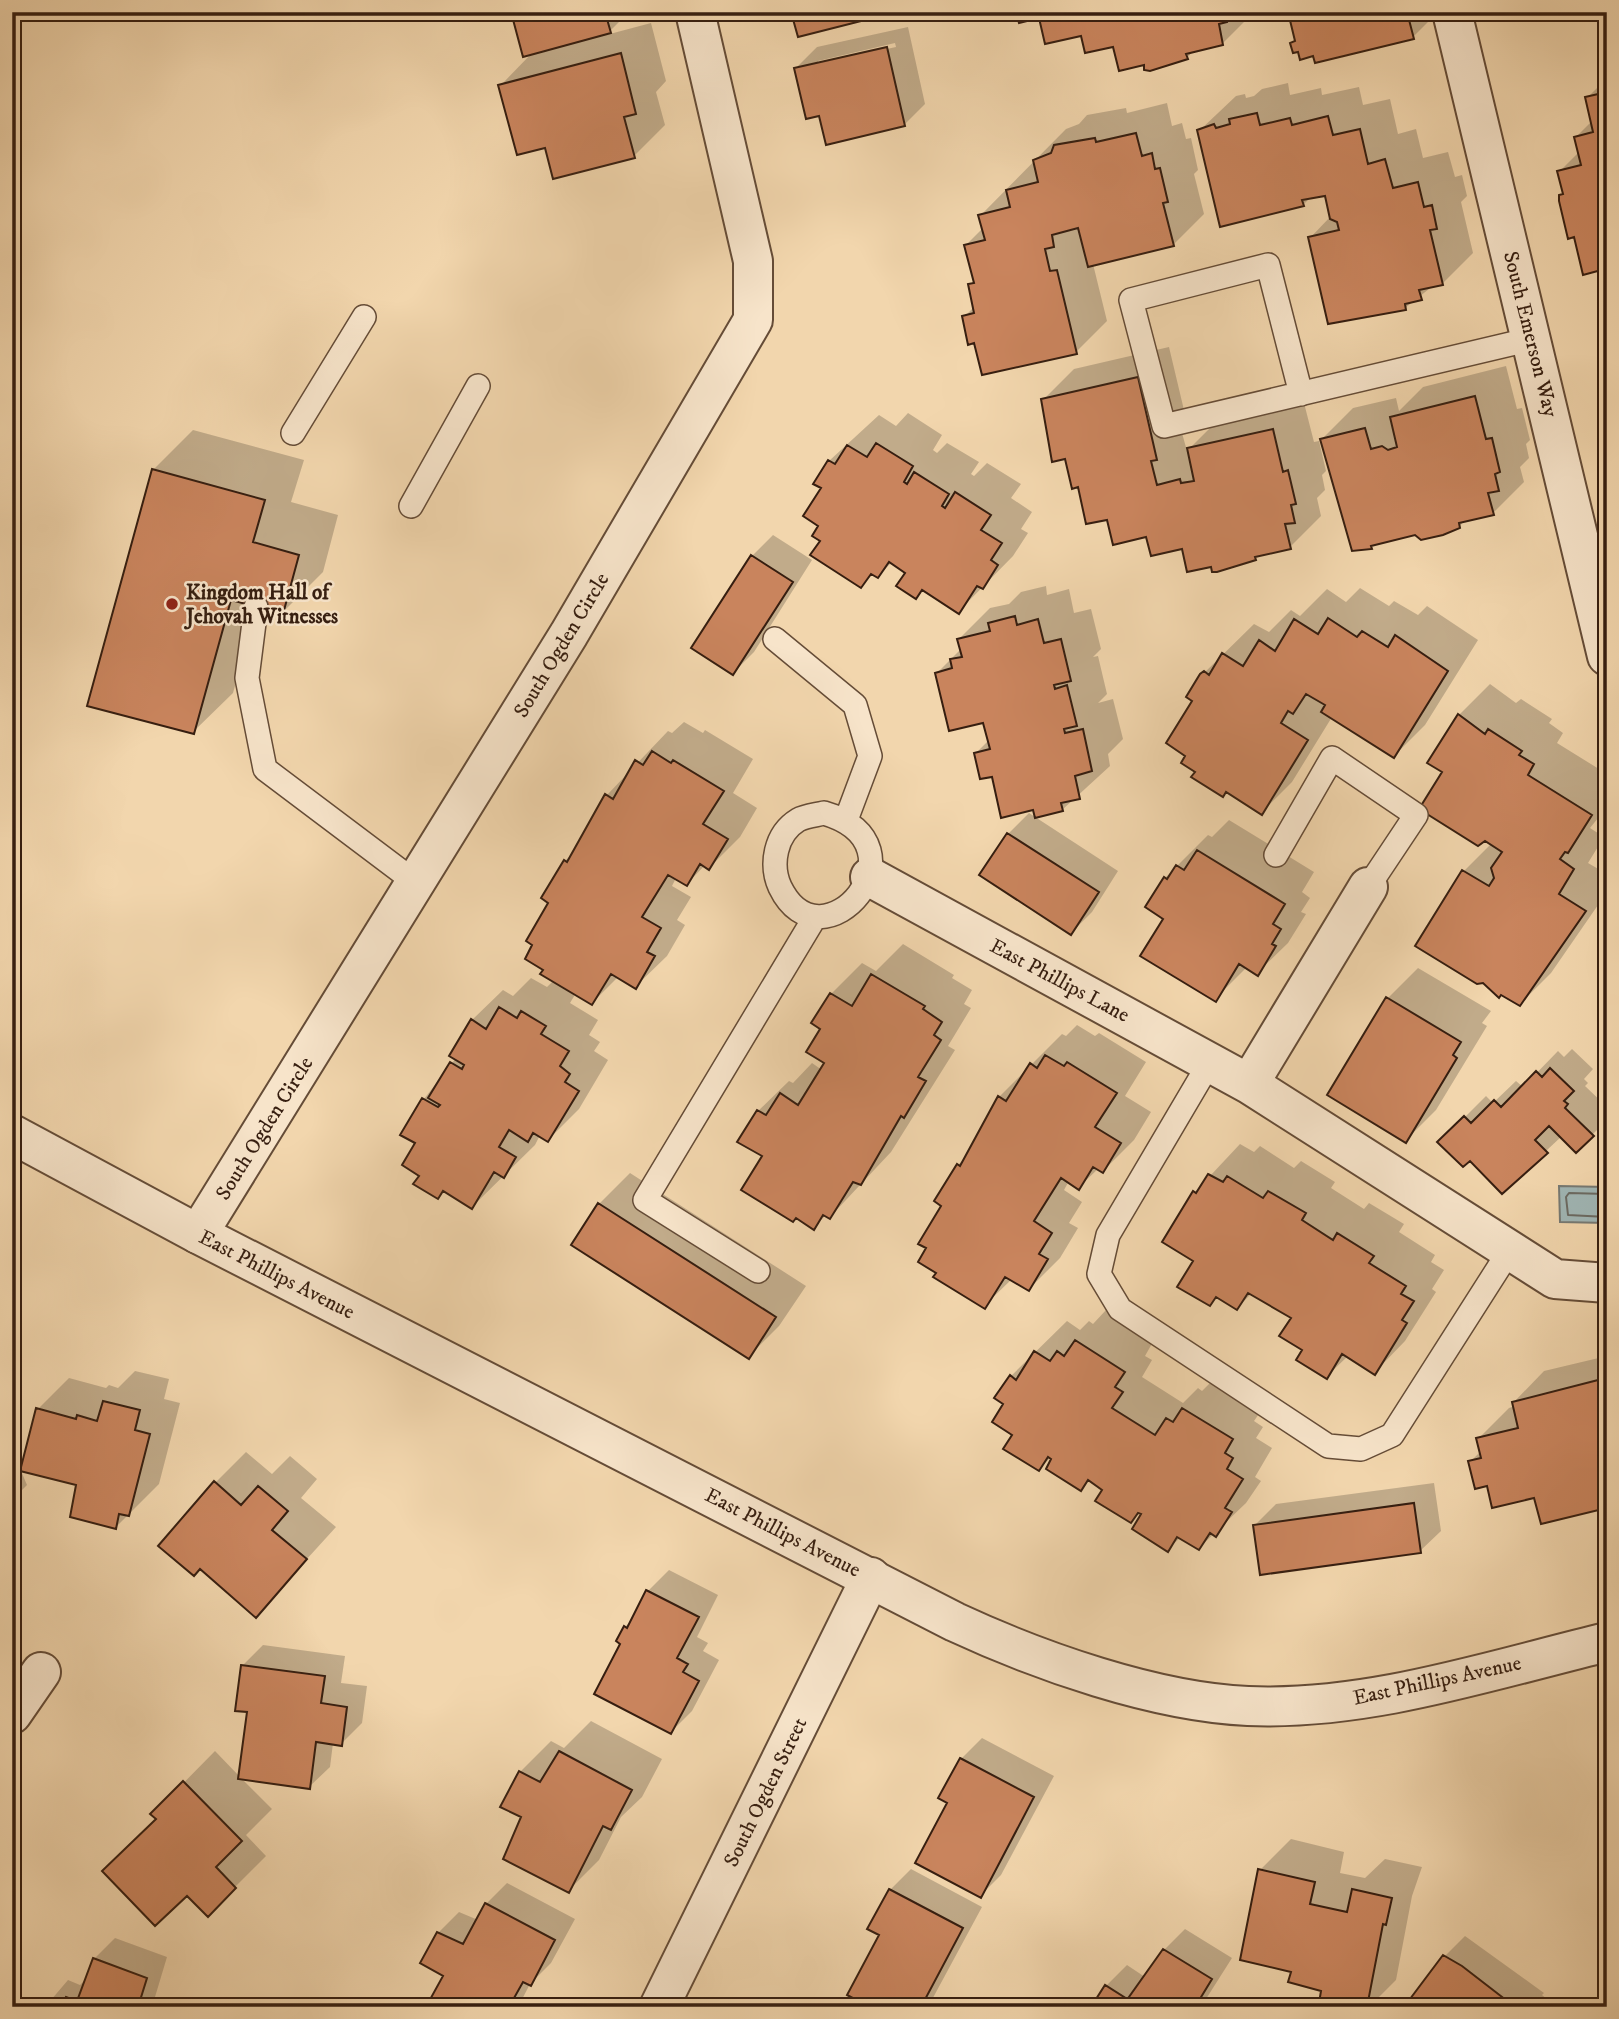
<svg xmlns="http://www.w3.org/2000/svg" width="1619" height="2019" viewBox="0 0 1619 2019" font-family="'IM FELL DW Pica',serif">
  <rect width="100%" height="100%" fill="#f2d6ad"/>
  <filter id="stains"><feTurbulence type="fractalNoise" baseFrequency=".00286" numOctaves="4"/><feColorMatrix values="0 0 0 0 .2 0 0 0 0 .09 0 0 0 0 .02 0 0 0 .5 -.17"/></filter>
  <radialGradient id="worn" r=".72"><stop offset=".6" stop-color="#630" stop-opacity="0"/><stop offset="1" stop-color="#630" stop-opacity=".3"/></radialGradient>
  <path fill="#a0b6b5" stroke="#767973" stroke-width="2" d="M1559,1186L1607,1187V1223L1560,1222Z"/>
  <path fill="#0003" fill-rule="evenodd" d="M513,12H629L606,35L651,23L666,81L656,92L665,125L634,156L546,146L500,86L533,52Z
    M1018,12H1253V13L1222,44L1194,50L1187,58L1145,63L1114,45L1040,16Z
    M1289,12H1438L1413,37L1314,54L1299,50L1292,43L1296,39Z
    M908,27L925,104L904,125L796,68L817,47ZM895,43L896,47L818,64V61Z
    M1607,78V270L1575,235L1560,196L1564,192L1559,172L1580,151L1576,137L1592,121L1587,98Z
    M1288,83L1290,95L1321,88L1322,95L1359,87L1363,105L1390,99L1398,134L1416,129L1423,158L1448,152L1455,177L1462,175L1467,196L1461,202L1473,253L1442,284L1434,285L1405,308L1310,238L1331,216L1326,194L1311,197L1303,205L1199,131L1236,96L1245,94L1246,98L1254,96L1262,89Z
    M1167,103L1172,126L1182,123L1186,139L1191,138L1198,170L1194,174L1204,214L1173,245L1093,264L1107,321L1076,352L975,341L964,317L975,306L970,285L975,280L966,245L983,228L980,216L1066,129L1079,124L1087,115L1126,108L1127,113Z
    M1169,347L1188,427L1182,433L1187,451L1220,418L1303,399L1314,442L1319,441L1326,471L1322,475L1325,490L1317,498L1321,516L1290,547L1259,554L1255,559L1212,565L1183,547L1108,518L1079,485L1043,400L1074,369Z
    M1506,366L1517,409L1522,408L1530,440L1526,444L1529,458L1520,467L1524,482L1493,513L1465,520L1459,527L1415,533L1375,543L1371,547L1322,439L1353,408L1396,398L1399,411L1423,387Z
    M908,413L942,435L933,450L937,453L947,443L979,462L971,474L974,476L987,463L1021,484L1011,498L1032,512L1021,529L1028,533L1013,556L959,611L924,589L916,597L907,572L892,562L878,576L874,573L861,586L822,540L823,488L816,483L829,461L879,415L896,426Z
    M193,430L304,460L291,502L338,515L323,572L283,612L257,606L233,693L193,732L153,470Z
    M773,535L812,560L754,652L733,673L752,556Z
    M1046,586L1047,595L1069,589L1074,613L1091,609L1101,649L1093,657L1098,656L1107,694L1098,703L1113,699L1123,739L1108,754L1110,766L1062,810L1034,808L976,753L989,740L985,721L937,673L961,649L959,639L990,608L1009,604L1021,592Z
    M1360,588L1389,606L1394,601L1418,615L1427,606L1478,640L1425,725L1394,756L1332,717L1292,782L1262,812L1197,771L1187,755L1201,676L1254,624L1269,632L1291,610L1300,616L1327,589L1346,602Z
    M1490,684L1516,703L1521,699L1552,719L1549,723L1563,733L1557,743L1607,774V807L1590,828L1604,837L1588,863L1607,874V892L1551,973L1520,1004L1417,946L1464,871L1492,843L1444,771L1430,762L1459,715Z
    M684,722L703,733L705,730L753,759L733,793L757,808L740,837L709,868L705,865L687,884L676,878L672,886L691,897L677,920L685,925L667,956L636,986L619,976L592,1003L576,993L570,1003L598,1020L589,1035L600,1042L594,1051L608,1060L579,1109L548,1140L540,1135L535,1145L472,1207L444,1190L438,1197L421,1175L417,1143L424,1099L456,1058L472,1020L503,990L513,996L531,978L547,987L554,980L551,902L565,861L575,851L607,795L668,731L672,733Z
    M1029,813L1118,871L1092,912L1071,933L982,874L1008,834Z
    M1229,820L1314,872L1302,892L1310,898L1301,912L1306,914L1288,943L1257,973L1247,967L1215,999L1166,919L1165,878L1208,835L1212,837Z
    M903,944L954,975L952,978L972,990L964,1004L971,1008L948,1046L955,1050L891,1152L830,1217L826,1215L814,1227L764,1156L758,1111L789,1081L793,1083L812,1063L822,1070L826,1062L822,1028L831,994L862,963L876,971Z
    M1418,968L1491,1011L1482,1023L1487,1026L1436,1110L1405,1141L1388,998Z
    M1077,1025L1095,1036L1099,1033L1146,1062L1125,1096L1151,1112L1134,1140L1103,1171L1099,1168L1079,1187L1069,1181L1064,1190L1082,1202L1069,1223L1078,1228L1060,1258L1029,1289L1012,1279L984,1306L944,1206L958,1165L967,1156L999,1097L1062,1034L1066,1036Z
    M1572,1049L1593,1069L1584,1079L1588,1083L1585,1086L1607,1107V1120L1576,1151L1562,1136L1502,1192L1471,1158L1440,1142L1486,1096L1493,1103L1516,1081L1523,1087L1558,1051L1564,1057Z
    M1240,1144L1254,1152L1260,1146L1294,1168L1301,1161L1335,1182L1331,1188L1364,1209L1369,1203L1404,1224L1399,1232L1435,1255L1431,1262L1444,1270L1432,1289L1436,1292L1405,1341L1375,1372L1348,1356L1326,1377L1304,1350L1293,1317L1252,1293L1237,1308L1218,1296L1210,1304L1195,1260L1164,1241L1195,1192Z
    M630,1173L806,1286L779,1326L748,1357L599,1204Z
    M1106,1310L1154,1340L1145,1356L1152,1360L1142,1377L1183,1403L1198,1388L1202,1391L1215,1378L1263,1408L1254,1421L1263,1427L1256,1438L1272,1448L1255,1477L1261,1481L1246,1503L1199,1548L1181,1537L1168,1549L1144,1513L1139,1512L1131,1520L1105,1489L1090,1480L1080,1489L1051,1457L1039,1469L1014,1434L1005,1403L1011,1376L1067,1321L1080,1330L1089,1321L1093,1324Z
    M1607,1356V1506L1536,1496L1488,1484L1470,1462L1481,1451L1478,1439L1509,1408L1515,1406L1514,1402L1544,1371Z
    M135,1371L169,1379L164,1399L180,1403L159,1484L116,1527L78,1484L38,1409L69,1378L106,1388L109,1385L118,1388Z
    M12,1450L27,1485L12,1500Z
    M246,1452L272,1474L290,1456L317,1479L301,1498L336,1527L256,1615L215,1483Z
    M1434,1483L1441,1531L1420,1551L1255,1525L1276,1504Z
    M669,1570L718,1595L697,1637L708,1643L703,1651L719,1660L692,1711L671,1732L625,1627L633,1619L648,1591Z
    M263,1645L345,1656L341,1683L367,1686L362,1723L341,1744L333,1743L330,1767L309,1787L241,1778L272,1809L246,1835L266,1856L208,1914L153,1814L215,1751L240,1777L249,1710L242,1666Z
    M591,1721L662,1759L642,1797L621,1817L599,1860L568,1891L523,1817L520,1772L551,1741L564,1748Z
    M982,1738L1054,1776L1001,1875L980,1896L949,1802L961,1759Z
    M1291,1839L1344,1852L1340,1873L1365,1878L1385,1859L1422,1867L1412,1896L1396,1980L1369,2007H1345L1321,2001L1323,1989L1293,1971L1260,1870Z
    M911,1869L982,1907L928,2007H873L890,1890Z
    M507,1883L575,1919L551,1963L530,1984L518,2007H435L430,2004L445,1975L438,1933L459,1912L478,1920L486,1904Z
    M1185,1929L1232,1958L1206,1999L1216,2007H1093L1106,1986L1127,1965L1145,1977L1164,1950Z
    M1465,1936L1544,1993L1542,1995L1557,2007H1406L1445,1956Z
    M115,1938L167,1957L152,2007H45L68,1980L80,1985L87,1978L94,1959Z"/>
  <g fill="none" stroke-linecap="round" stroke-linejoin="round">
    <path stroke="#6b6a62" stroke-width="2" d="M1607,1194L1569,1193L1566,1197L1568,1215L1607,1217"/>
  </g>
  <path fill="#c9845d" stroke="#361e10" stroke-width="2" d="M511,12H605L611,33L523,57Z
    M791,12H872L873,18L798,37Z
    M1016,12H1225L1227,22L1219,24L1223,45L1186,54L1188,59L1150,71L1144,70V65L1119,71L1113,47L1085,53L1081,36L1045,44L1039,18L1019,23Z
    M1288,12H1407L1414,39L1315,63L1313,56L1300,60L1298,52L1293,53L1290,43L1295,41Z
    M887,47L905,126L826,145L819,116L806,119L794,68Z
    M621,53L636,114L624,117L635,158L553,179L545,148L517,155L498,85Z
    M1607,92V277L1605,269L1583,275L1574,237L1568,239L1559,201V195L1563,194L1557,171L1581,165L1574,137L1593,132L1585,97Z
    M1257,113L1260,125L1290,118L1292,125L1328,116L1333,135L1360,129L1368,164L1385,159L1393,188L1418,182L1424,207L1432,205L1437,229L1430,230L1443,285L1419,290L1422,300L1405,304L1406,310L1328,324L1308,237L1339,230L1337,222L1330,219L1325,196L1302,200L1304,206L1220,227L1197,130L1214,124L1216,128L1230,124L1229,119Z
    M1136,133L1142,156L1152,153L1155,169L1160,168L1168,202L1163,203L1174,246L1088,267L1078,228L1052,235L1054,247L1045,249L1050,271L1057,270L1077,354L982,375L974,343L968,345L962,316L974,313L968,284L974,283L964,245L985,240L978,215L1010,207L1006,190L1038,182L1033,160L1051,153L1054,145L1095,138L1096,142Z
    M1138,377L1157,460L1151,461L1157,485L1180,479L1181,483L1194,481L1187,448L1273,429L1283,472L1288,470L1296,504L1291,505L1295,523L1285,524L1291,549L1255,557L1256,560L1217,572H1212L1211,567L1187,572L1182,549L1151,556L1146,537L1113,545L1107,520L1086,524L1078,487L1072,489L1065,459L1052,462L1041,399Z
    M1475,396L1486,439L1492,438L1500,472L1495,474L1499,491L1488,493L1494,515L1459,523L1460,528L1443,535L1421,540L1415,535L1371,546L1372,549L1352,551L1320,439L1365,428L1371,449L1382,446L1388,450L1397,447L1390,417Z
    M876,443L913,466L904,482L907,484L914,472L949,494L942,506L945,508L955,492L991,515L981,530L1002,543L991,560L998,565L983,589L977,586L959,614L922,590L916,599L896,586L905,573L889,562L878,578L871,574L861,588L810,555L820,541L812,536L818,526L803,516L821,488L813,484L828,460L835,464L847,445L867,457Z
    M152,469L265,500L253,542L299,555L283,614L231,600L194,734L87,706Z
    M751,555L793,582L733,675L691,648Z
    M1015,616L1017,625L1038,619L1044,643L1061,639L1071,681L1054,685L1055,689L1067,685L1077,726L1064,729L1065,733L1083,729L1092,771L1075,776L1080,799L1061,803L1063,811L1035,818L1033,810L1001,818L992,777L980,779L974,753L990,749L983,723L949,731L935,673L952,668L950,659L962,657L957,639L990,631L988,623Z
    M1328,618L1357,637L1362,631L1388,647L1395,635L1448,671L1394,758L1321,712L1325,705L1306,694L1293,714L1288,711L1281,723L1308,740L1262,815L1226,792L1223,797L1191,777L1195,772L1181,763L1185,756L1166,743L1192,701L1186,697L1200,674L1204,671L1209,675L1222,653L1243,666L1259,640L1275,651L1294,619L1318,634Z
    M1458,714L1485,734L1488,729L1522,751L1519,755L1534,764L1528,775L1592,815L1568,853L1565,852L1560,859L1574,869L1559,894L1586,911L1520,1006L1501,995L1499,998L1483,983L1477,984L1415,946L1462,870L1489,886L1494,878L1491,868L1502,852L1485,841L1478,846L1419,809L1442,772L1427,763Z
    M652,751L671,763L673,760L724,791L703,824L728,839L709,870L700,864L687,886L668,875L642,917L661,928L647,952L655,956L636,989L611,974L592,1005L540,974L543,970L525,959L532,945L526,941L548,903L541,898L564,860L567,862L605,794L613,799L635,760L643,765Z
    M1007,833L1099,892L1071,935L979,875Z
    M1197,850L1285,904L1273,924L1281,929L1272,944L1276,946L1258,976L1239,964L1216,1002L1140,956L1163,919L1145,907L1164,877L1167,879L1176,865L1184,870Z
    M871,974L925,1006L923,1009L942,1022L934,1035L941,1040L918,1077L926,1081L904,1118L901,1116L861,1185L853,1182L830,1219L823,1215L814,1230L796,1218L793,1222L741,1190L762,1156L737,1142L757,1110L766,1115L780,1093L798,1105L824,1063L806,1052L820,1029L811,1023L830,993L852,1006Z
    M1386,997L1461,1042L1453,1055L1457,1058L1406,1143L1327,1095Z
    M499,1007L517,1018L521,1011L546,1026L541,1034L569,1051L560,1066L570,1074L565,1082L579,1091L548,1142L533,1133L528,1142L509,1130L499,1147L516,1157L504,1178L494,1172L472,1209L443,1191L438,1199L413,1184L419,1176L402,1165L415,1143L400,1135L422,1098L438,1107L440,1105L428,1098L450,1062L462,1069L464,1065L449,1056L471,1019L486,1029Z
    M1045,1055L1064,1066L1067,1062L1117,1093L1095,1127L1121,1143L1103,1173L1093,1167L1079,1190L1061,1178L1034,1221L1052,1233L1039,1254L1048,1259L1029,1291L1005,1277L985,1309L933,1277L936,1273L918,1262L926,1248L918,1244L941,1206L934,1201L957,1164L960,1166L998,1096L1006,1101L1030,1063L1037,1068Z
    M1550,1068L1574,1091L1564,1101L1568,1104L1565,1108L1594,1136L1576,1153L1549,1126L1535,1140L1548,1153L1502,1194L1470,1161L1463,1167L1437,1142L1464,1116L1471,1123L1494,1100L1501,1107L1536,1071L1542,1077Z
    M1208,1174L1223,1182L1227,1176L1263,1198L1268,1191L1306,1213L1302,1220L1333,1240L1337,1233L1374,1256L1369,1263L1406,1286L1401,1294L1414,1301L1402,1320L1407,1323L1375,1375L1342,1354L1327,1379L1296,1360L1302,1350L1279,1336L1291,1318L1248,1293L1237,1310L1216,1297L1210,1306L1177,1287L1193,1261L1162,1242L1193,1191L1196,1193Z
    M598,1203L776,1317L749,1359L571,1245Z
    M1075,1340L1125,1372L1115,1387L1123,1392L1112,1408L1155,1435L1166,1418L1173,1422L1182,1408L1233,1439L1225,1453L1233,1458L1227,1469L1243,1479L1225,1508L1232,1512L1216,1537L1210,1533L1199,1550L1177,1537L1168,1552L1132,1529L1141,1514L1138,1513L1131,1523L1095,1501L1102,1490L1088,1480L1081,1491L1046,1469L1051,1459L1048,1457L1039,1471L1003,1449L1012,1435L992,1422L1003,1404L994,1398L1010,1375L1016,1380L1034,1351L1050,1361L1057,1351L1064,1356Z
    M1602,1379L1607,1398V1426L1603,1427L1607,1429V1508L1541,1524L1534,1498L1492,1508L1487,1486L1475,1489L1468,1461L1481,1458L1476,1438L1518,1428L1512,1402Z
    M103,1401L140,1410L135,1430L150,1434L129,1516L119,1514L116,1529L70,1517L76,1485L20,1471L36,1408L76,1419L77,1415L97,1421Z
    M214,1481L241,1505L258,1486L288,1511L272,1530L307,1559L256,1618L200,1569L194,1576L158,1546Z
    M1414,1503L1421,1553L1260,1575L1253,1525Z
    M646,1590L699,1617L677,1658L688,1664L683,1672L699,1681L671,1734L594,1694L620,1644L616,1641L624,1626L627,1628Z
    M241,1665L325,1676L321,1703L347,1707L342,1746L316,1742L310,1789L238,1779L247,1712L235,1711Z
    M559,1751L632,1790L611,1830L603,1826L569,1893L503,1859L521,1817L500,1807L519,1771L540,1782Z
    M960,1758L1034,1797L981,1898L915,1863L947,1803L938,1798Z
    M183,1781L242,1841L216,1867L236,1888L208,1917L187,1896L155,1926L102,1871L156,1819L150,1814Z
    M1258,1869L1315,1882L1310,1904L1347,1912L1352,1889L1392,1898L1386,1925L1383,1924L1367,2007L1319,2003L1321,1991L1288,1982L1291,1972L1240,1960Z
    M889,1889L963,1928L921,2007H870L847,1995L879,1935L867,1929Z
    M485,1903L555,1940L531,1986L523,1982L509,2007L427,2005L443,1976L420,1963L437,1932L463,1944Z
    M1163,1949L1212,1979L1195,2007H1091L1105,1985L1132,2002L1134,2000L1129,1997Z
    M1443,1955L1462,1966L1515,2007H1404Z
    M93,1958L147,1978L138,2007H62L66,1997L77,2001Z
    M46,2000L62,2007H43Z"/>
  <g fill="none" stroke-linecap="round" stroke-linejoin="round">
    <g stroke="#654c37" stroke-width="26">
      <path id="service" d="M1301,394L1268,265L1131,300L1164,426L1532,339
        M293,433L364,317
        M411,506L478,386
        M1583,549L1607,542
        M256,607L247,678L265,769L415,882
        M775,639L855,705L870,756L846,820
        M824,813C933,845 822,974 780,887C770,865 775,834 798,820C805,816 816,815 824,813Z
        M1276,855L1332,758L1416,815L1368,887
        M1210,1062L1108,1235L1099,1274L1120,1309L1328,1446L1361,1449L1392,1435L1510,1250
        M758,1271L645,1200L815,917"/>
    </g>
    <g stroke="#654c37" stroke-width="42">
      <path id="minor" d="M1452,12L1607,656
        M870,877L1249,1084L1555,1279L1607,1283
        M1249,1084L1368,887
        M198,1234L569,634L753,320V261L695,12
        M12,1714L41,1672
        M659,2007L871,1577"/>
    </g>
    <g stroke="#654c37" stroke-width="42">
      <path id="tertiary" d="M12,1134L198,1234L955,1622C1039,1661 1155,1702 1248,1706C1369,1711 1491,1670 1607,1642"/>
    </g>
    <use href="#service" stroke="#f7e4ca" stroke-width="23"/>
    <use href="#minor" stroke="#f7e4ca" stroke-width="38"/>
    <use href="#tertiary" stroke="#f7e4ca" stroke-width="38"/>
  </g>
  <circle fill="#8f2418" stroke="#f7e4ca" stroke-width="2.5" cx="172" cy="604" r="7"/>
  <g text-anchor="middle" stroke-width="5" stroke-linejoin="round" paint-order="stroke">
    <g font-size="21" fill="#361e10" stroke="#f7e4ca">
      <text transform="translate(1531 334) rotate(76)" y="7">South Emerson Way</text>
      <text transform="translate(561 645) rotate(-59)" y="7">South Ogden Circle</text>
      <text transform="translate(1060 980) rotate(28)" y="7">East Phillips Lane</text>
      <text transform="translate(264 1128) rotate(-58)" y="7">South Ogden Circle</text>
      <text transform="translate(277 1274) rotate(27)" y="7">East Phillips Avenue</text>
      <text transform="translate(783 1532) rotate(27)" y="7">East Phillips Avenue</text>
      <text transform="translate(1437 1680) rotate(-12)" y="7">East Phillips Avenue</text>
      <text transform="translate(765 1792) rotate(-64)" y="7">South Ogden Street</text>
    </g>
    <g font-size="21" font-weight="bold" fill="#361e10" stroke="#f7e4ca" text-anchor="start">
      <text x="186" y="599">Kingdom Hall of<tspan x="186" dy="24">Jehovah Witnesses</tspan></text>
    </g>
  </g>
  <rect width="1619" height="2019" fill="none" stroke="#f2d6ad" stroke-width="42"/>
  <rect x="14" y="14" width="1591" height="1991" fill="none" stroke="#361e10" stroke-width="3.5"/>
  <rect x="21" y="21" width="1577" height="1977" fill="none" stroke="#361e10" stroke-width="2"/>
  <rect width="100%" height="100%" filter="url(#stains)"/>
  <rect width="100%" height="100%" fill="url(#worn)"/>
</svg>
